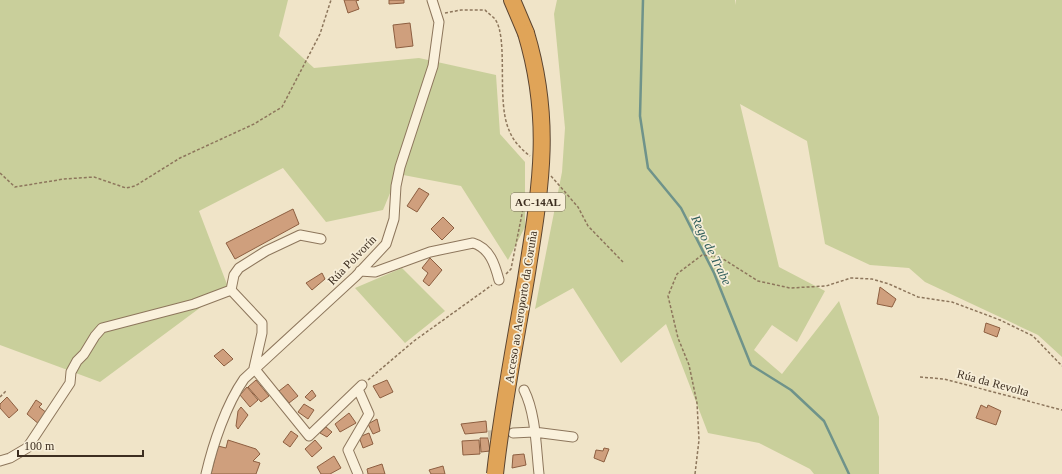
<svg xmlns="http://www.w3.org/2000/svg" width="1062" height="474" viewBox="0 0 1062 474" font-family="Georgia,serif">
  <rect width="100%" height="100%" fill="#f0e4c8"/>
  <path fill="#c9cf9b" d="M0,0H288L279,36L314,68L419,58L496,75L500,134L525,162V227L508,260L461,186L398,174L383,210L326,222L283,168L199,211L228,287L100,382L0,345Z
    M557,0H735L736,5V0H1062V357L1038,335L925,282L909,268L870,265L825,244L807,141L740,104L779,267L825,291L797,342L772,325L754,350L782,374L839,301L879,417V474H814L810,469L759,443L708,433L666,324L621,363L573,288L535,309L562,172L565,128L554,14Z
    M402,268L445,311L405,343L355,288Z"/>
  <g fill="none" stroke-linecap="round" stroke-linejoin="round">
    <path stroke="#6f938a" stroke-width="2.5" d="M643,0L640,116L648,168L681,208L714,273L751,365L791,390L824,421L849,474"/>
  </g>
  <path fill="#cf9f7d" stroke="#8d5f41" d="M344,0H359L356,1L359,9L348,13Z
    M389,0H404V3L389,4Z
    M410,23L413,46L396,48L393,25Z
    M419,188L429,194L417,212L407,206Z
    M293,209L299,224L235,259L226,243Z
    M443,217L454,228L442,240L431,229Z
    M430,258L442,270L429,286L423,281L428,273L422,268Z
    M322,273L325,279L312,290L306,283Z
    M880,287L896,299L892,307L877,304Z
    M986,323L1000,328L997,337L984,332Z
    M223,349L233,359L224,366L214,356Z
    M256,380L269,396L261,402L248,387Z
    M387,380L393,392L380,398L373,386Z
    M288,384L298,396L289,403L279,391Z
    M247,387L258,400L250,407L240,395Z
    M312,390L316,396L310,401L305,397Z
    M7,397L18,410L9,418L0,408V404Z
    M36,400L42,404L39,407L47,413L40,425L27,414Z
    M304,404L314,410L308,419L298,412Z
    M981,405L987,408L988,405L1001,411L996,425L976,418Z
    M241,407L248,415L238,429L236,426L238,411Z
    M349,413L356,423L340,432L335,424Z
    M377,419L380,431L373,434L368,424Z
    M486,421L487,432L465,434L461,424Z
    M326,427L332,432L327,437L320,433Z
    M291,431L298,436L290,447L283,442Z
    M369,433L373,444L363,448L359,437Z
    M480,438H488L490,451L481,452Z
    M228,440L256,449L260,454L253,461L260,463L256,474H211L218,446L226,448Z
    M315,440L322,448L312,457L305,449Z
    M479,440L480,454L463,455L462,441Z
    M604,448L609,449L604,462L594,458L596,450L603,451Z
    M524,454L526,465L512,468L513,455Z
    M334,456L341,468L330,474H321L317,467Z
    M382,464L385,474H368L367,469Z
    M443,466L445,474H431L429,470Z"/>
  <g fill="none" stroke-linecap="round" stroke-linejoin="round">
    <path stroke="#ccc0a6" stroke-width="9" stroke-dasharray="9 4.5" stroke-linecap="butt" d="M488,435L504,434"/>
    <g stroke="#8d765c" stroke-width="11">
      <path id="street" d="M321,239L300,235L266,251L239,268L234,275L231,290L262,323V333L254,368L309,436L362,385
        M360,271L375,272L430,252L473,243C490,248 495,265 499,280
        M524,390C536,414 536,447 539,474
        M513,433L534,432L573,437
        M0,461L10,458L27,448L70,383L71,372L77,361L84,354L95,336L102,328L194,304L231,290
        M206,474C213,444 226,405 244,379L356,276L386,244L394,219L396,186L400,167L433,66L439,22L432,0
        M358,474L348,450L369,414L358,389"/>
    </g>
    <g stroke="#5b4430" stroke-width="18">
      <path id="highway" d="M512,0L526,33"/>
    </g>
    <path stroke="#8d765c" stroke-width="1.5" stroke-dasharray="3 2" stroke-linecap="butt" d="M445,13L461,10H485C488,13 492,16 495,19C509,39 496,101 509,130C513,141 521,149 530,156
      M0,173L15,187L64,179L94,177L126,188L135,186L180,158L254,124L282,107L320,34L331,0
      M551,176L578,207L588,226L623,262
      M506,274L511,269L523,209
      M920,377L944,379L1062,410
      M368,380L414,341L492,285
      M0,397L6,391
      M695,474L699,440L697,403L689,365L678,338L668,296L677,274L702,255L720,257L758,281L790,288L826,286L851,278L872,279L889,284L918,297L952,302L1000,320L1033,336L1062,366"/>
    <use href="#street" stroke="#faf1dc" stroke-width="9"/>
    <use href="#highway" stroke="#e0a458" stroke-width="16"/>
    <g stroke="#5b4430" stroke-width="18" stroke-linecap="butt">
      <path id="highway-bridge" d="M495,474C502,409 515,344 526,279C540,190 553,123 526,33"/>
    </g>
    <use href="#highway-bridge" stroke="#e0a458" stroke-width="16"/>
  </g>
  <g text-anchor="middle" stroke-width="3.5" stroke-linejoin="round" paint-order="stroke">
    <rect fill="#f7eed8" stroke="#756857" stroke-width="1" x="511" y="193" width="54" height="18" rx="3"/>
    <g font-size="11" font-weight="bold" fill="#3d2e20">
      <text x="538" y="206">AC-14AL</text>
    </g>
    <g font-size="12" fill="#3d2e20" stroke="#f7eed8">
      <text transform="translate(352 260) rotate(-46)" y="4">Rúa Polvorín</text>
      <text transform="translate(521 307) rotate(-81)" y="4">Acceso ao Aeroporto da Coruña</text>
      <text transform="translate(993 383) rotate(15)" y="4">Rúa da Revolta</text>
    </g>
    <g font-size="13" font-style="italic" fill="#2f5d5a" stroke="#f7eed8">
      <text transform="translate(712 250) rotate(64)" y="5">Rego de Trabe</text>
    </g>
  </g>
  <path d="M18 450v6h125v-6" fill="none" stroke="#3d2e20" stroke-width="2"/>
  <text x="24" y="450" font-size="12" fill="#3d2e20" stroke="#f7eed8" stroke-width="3" paint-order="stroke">100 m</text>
</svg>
